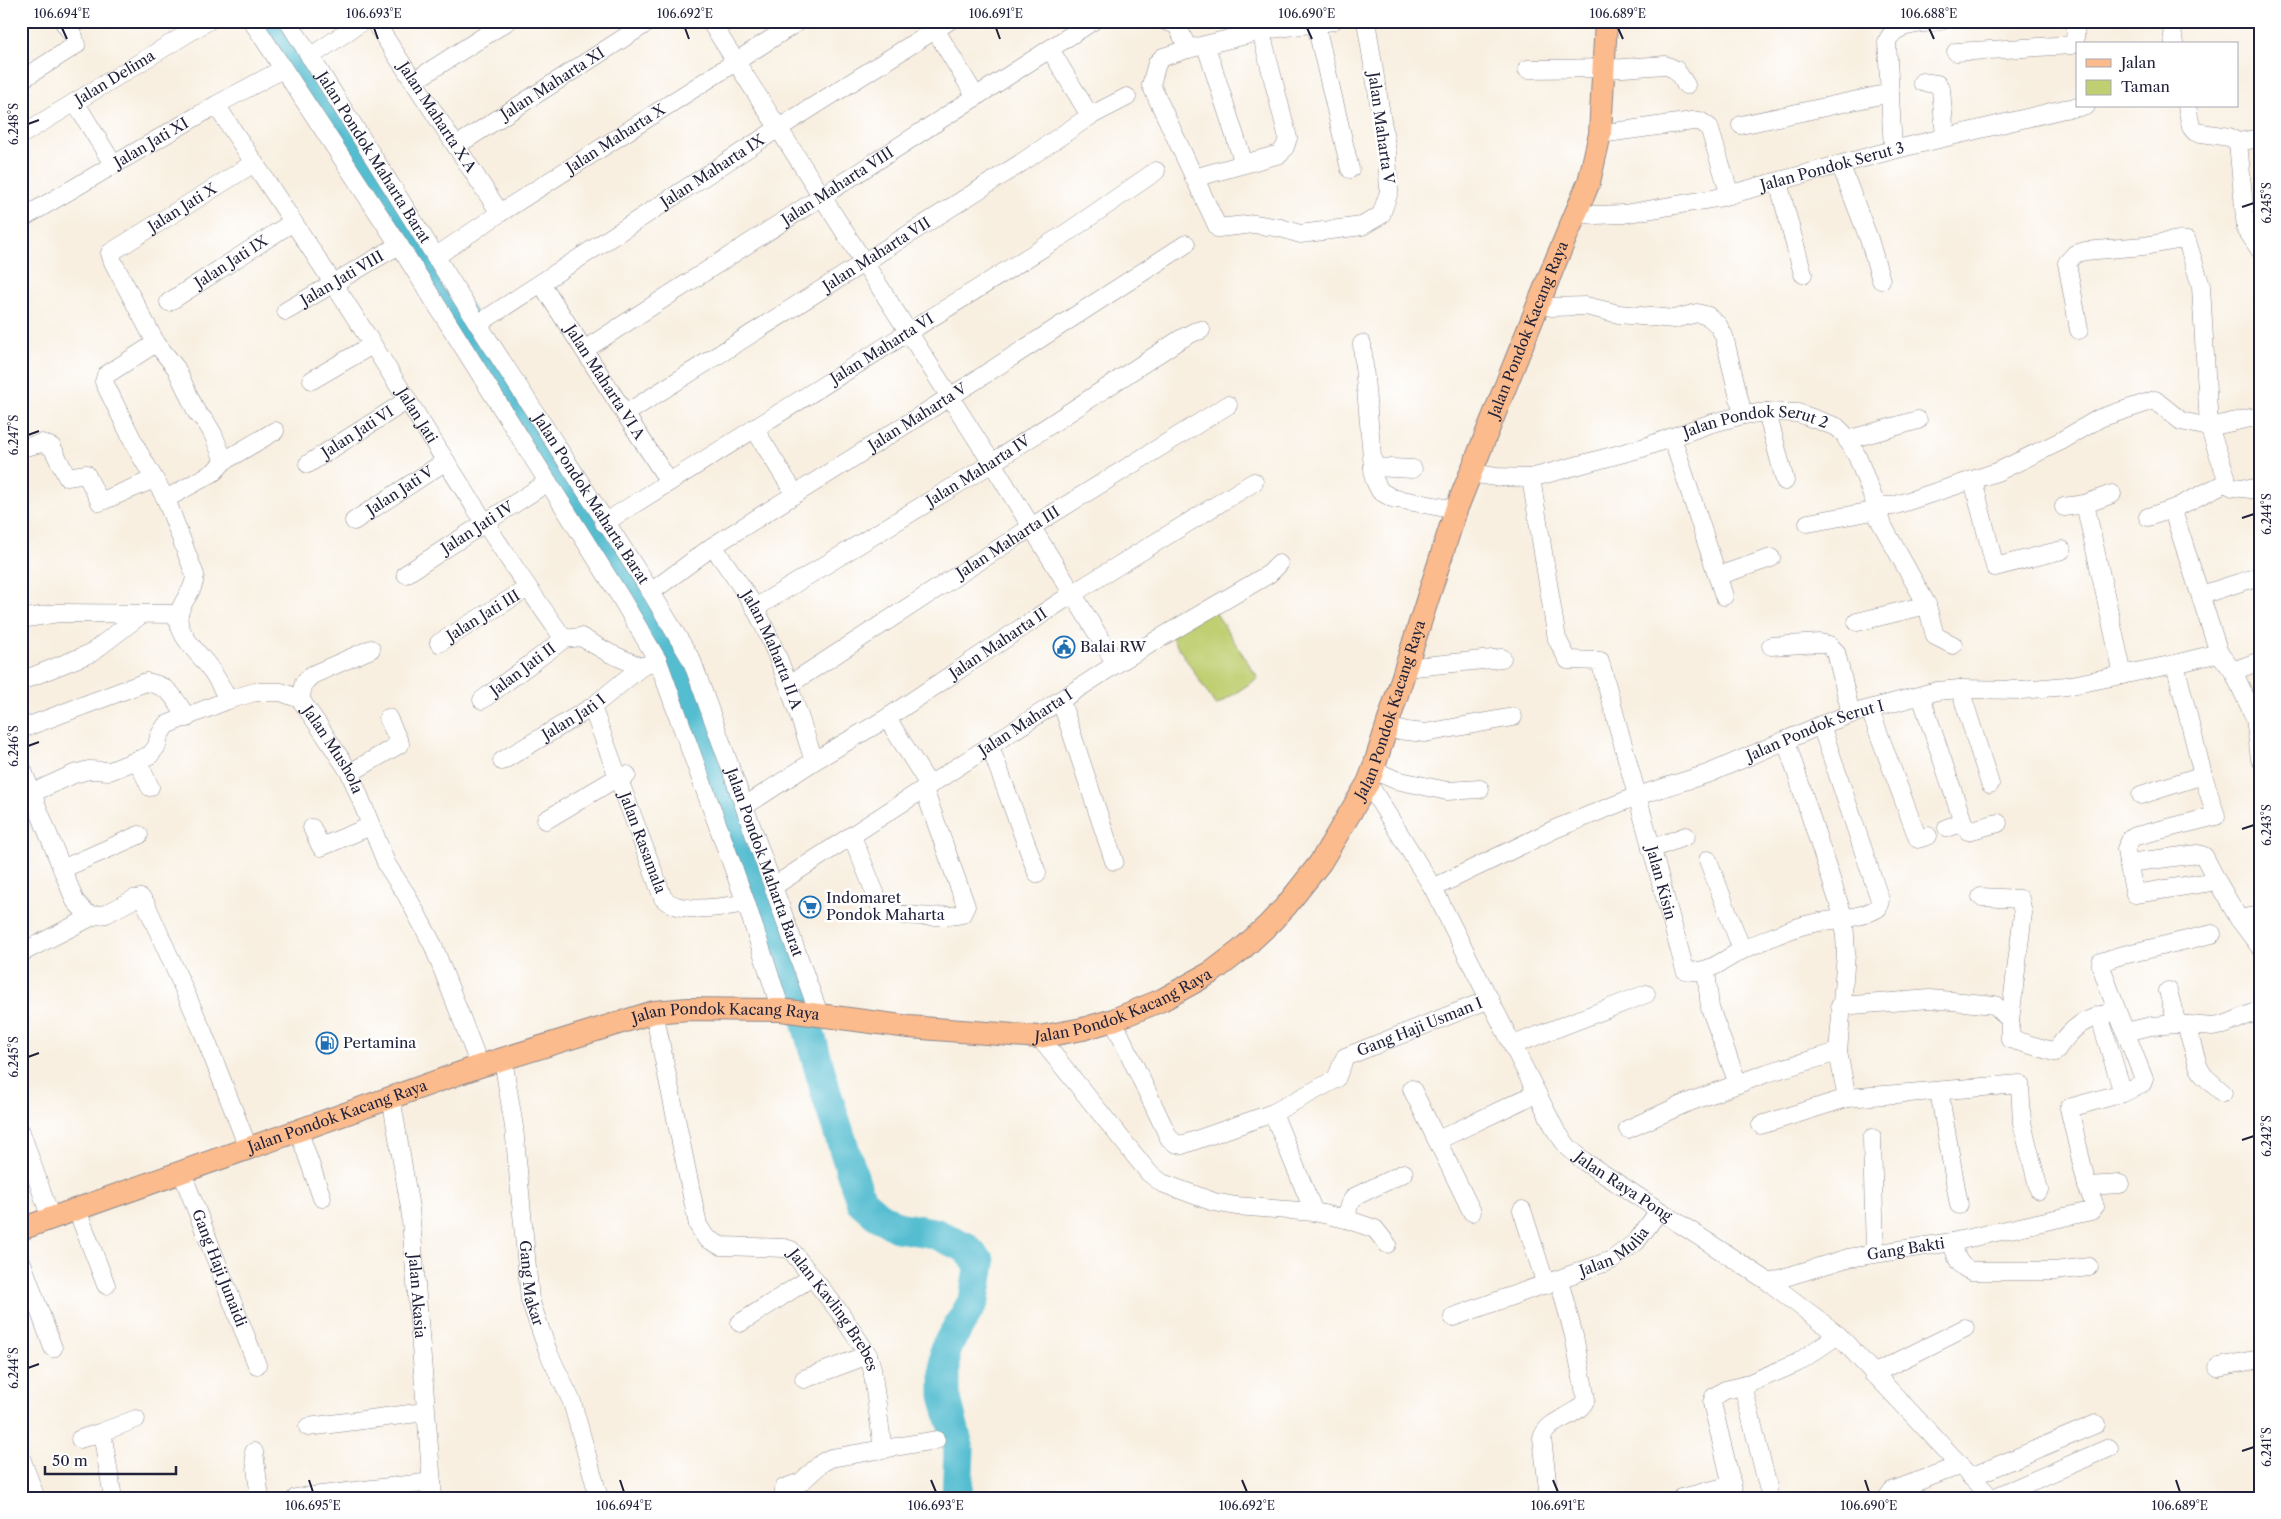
<svg xmlns="http://www.w3.org/2000/svg" width="2281" height="1519" viewBox="0 0 2281 1519" font-family="'Libre Caslon Text',serif">
  <rect width="100%" height="100%" fill="#fff"/>
  <filter id="ink" filterUnits="userSpaceOnUse"><feTurbulence type="fractalNoise" baseFrequency=".02" numOctaves="2"/><feDisplacementMap in="SourceGraphic" scale="10" xChannelSelector="R" yChannelSelector="G"/><feConvolveMatrix kernelMatrix="1 2 1 2 8 2 1 2 1" color-interpolation-filters="sRGB"/></filter>
  <filter id="wash" filterUnits="userSpaceOnUse"><feTurbulence type="fractalNoise" baseFrequency=".0096" numOctaves="4" result="noise"/><feDisplacementMap in="SourceGraphic" scale="20" xChannelSelector="R" yChannelSelector="G"/><feGaussianBlur stdDeviation="1.12" result="paint"/><feColorMatrix in="noise" values="0 0 0 0 0 0 0 0 0 0 0 0 0 0 0 0 0 1.4 0 .05"/><feComposite in="paint" operator="in"/></filter>
  <g filter="url(#wash)">
    <rect width="100%" height="100%" fill="#f8efe0"/>
    <path fill="#bfcf71" stroke="#707856" d="M1213,609L1258,678L1216,706L1171,636Z"/>
    <g fill="none" stroke-linecap="round" stroke-linejoin="round">
      <path stroke="#54bdd0" stroke-width="31" d="M273,21L678,659L792,970L826,1093L861,1201L877,1215L897,1227L934,1233L965,1247L980,1263L974,1300L945,1349V1395L959,1450L957,1498"/>
    </g>
  </g>
  <g filter="url(#ink)">
    <g fill="none" stroke-linecap="round" stroke-linejoin="round">
      <g stroke="#8d888e" stroke-width="19">
        <g id="minor">
          <path d="M252,21L399,245L621,598L658,661L746,903L781,1010"/>
          <path id="s1" d="M288,21L478,324L651,592L692,661L819,1014"/>
          <path id="s2" d="M374,21L500,213"/>
          <path d="M710,21L992,463L1116,664"/>
          <path d="M930,21L976,97"/>
          <path d="M1164,21L1177,25L1188,49"/>
          <path d="M1333,21L1271,29L1188,49L1163,57L1157,63L1151,85L1218,228L1254,224L1281,228L1300,234L1362,226L1381,215L1389,192L1387,152L1366,21"/>
          <path d="M2171,21L2174,44"/>
          <path d="M1316,25L1350,169"/>
          <path d="M1206,46L1244,164"/>
          <path d="M1050,49L1090,116"/>
          <path d="M1956,52L2072,45L2075,42L2076,21"/>
          <path d="M310,57L363,21"/>
          <path d="M1527,69L1623,68L1665,65L1676,70L1686,85"/>
          <path d="M21,80L76,45L74,37L63,21"/>
          <path d="M414,81L508,21"/>
          <path d="M1922,82L1937,84L1941,89L1945,137"/>
          <path d="M75,102L113,164"/>
          <path id="s3" d="M216,105C268,184 321,263 371,342C434,442 495,543 564,639"/>
          <path d="M2187,106L2191,127L2195,132L2229,137L2238,142L2260,138"/>
          <path d="M1741,125L1890,93"/>
          <path d="M1600,134L1693,121H1700L1709,127L1730,195"/>
          <path id="s4" d="M21,135L208,21"/>
          <path d="M2238,142L2246,229L2260,250"/>
          <path id="s5" d="M456,146L650,21"/>
          <path d="M1893,150L1887,42C1894,22 1923,24 1941,21"/>
          <path d="M1841,166L1869,239L1881,280"/>
          <path d="M1194,178L1280,154L1285,147L1288,138L1261,32"/>
          <path d="M1778,182L1803,274"/>
          <path id="s6" d="M1578,213L1596,215L1624,214L1717,198L1893,150L2064,109L2086,106"/>
          <path id="s7" d="M21,219L216,105L283,69"/>
          <path id="s8" d="M435,257L500,213L799,21"/>
          <path id="s9" d="M541,283L669,482"/>
          <path id="s10" d="M169,302L293,222"/>
          <path d="M1538,304L1552,307L1586,306L1619,314L1674,319L1697,313L1708,316L1718,325L1724,336L1743,415"/>
          <path id="s11" d="M286,311L399,245"/>
          <path id="s12" d="M478,324L771,133L949,21"/>
          <path d="M2079,330L2067,263L2075,254L2085,251L2144,246L2178,240L2187,241L2201,286L2209,427L2226,476L2225,483L2175,508L2174,514L2219,653L2233,671L2255,718L2260,717"/>
          <path id="s13" d="M156,343L106,375L104,382L138,451L166,499L195,575C194,593 183,597 179,614C175,635 201,654 211,670C218,679 223,690 228,700L255,692H281L300,699L319,726L350,773L387,865L406,894L433,945L480,1066"/>
          <path d="M1362,344L1374,479L1380,491L1392,498L1456,510"/>
          <path id="s14" d="M584,350L1093,21"/>
          <path d="M312,380L372,345"/>
          <path d="M1767,412L1785,481"/>
          <path id="s15" d="M625,414L1021,163L1090,116L1127,97"/>
          <path d="M754,428L795,494"/>
          <path d="M1672,437L1724,596"/>
          <path d="M1847,440L1918,420"/>
          <path d="M21,448L42,443L52,447L67,477L86,474L100,502L154,479"/>
          <path id="s16" d="M224,461L213,434L206,422L197,413L176,368L156,343L113,262L110,253L254,163"/>
          <path id="s17" d="M308,464L406,401"/>
          <path d="M1373,467L1413,469"/>
          <path id="s18" d="M1471,473L1496,477L1531,478L1642,448L1709,424L1743,415L1767,412L1798,413L1837,427L1845,435L1857,456L1874,500L1882,506H1893L1997,472L2061,441L2100,418L2155,400L2181,421L2209,427L2260,416"/>
          <path id="s19" d="M1531,478L1557,639L1568,660L1600,661L1685,970C1709,977 1728,955 1749,947C1769,939 1789,928 1810,924C1832,918 1858,920 1878,908L1880,900L1821,725"/>
          <path d="M1973,480L1995,567L2062,550"/>
          <path d="M2225,483L2233,487L2260,490"/>
          <path d="M166,499L214,472L224,461L275,431"/>
          <path d="M2085,504L2112,494"/>
          <path d="M1882,506L1879,519L1927,605L1935,636L1953,645"/>
          <path d="M2064,507L2085,504L2123,675"/>
          <path d="M2148,517L2175,508"/>
          <path id="s20" d="M354,521L446,461"/>
          <path id="s21" d="M604,523L1065,234L1156,171"/>
          <path d="M1808,523L1868,512L1882,506"/>
          <path id="s22" d="M713,546C727,567 744,588 756,610C781,658 797,709 814,761"/>
          <path id="s23" d="M406,574L548,482"/>
          <path d="M1717,576L1771,558"/>
          <path id="s24" d="M651,592L713,546L967,386L1186,244"/>
          <path d="M2201,595L2260,576"/>
          <path id="s25" d="M755,608L992,463L1179,340L1194,332L1201,330"/>
          <path d="M21,619L58,613L179,614"/>
          <path d="M1857,622L1927,605"/>
          <path id="s26" d="M439,643L528,588"/>
          <path d="M1771,646L1820,643L1829,645L1836,652L1851,714"/>
          <path d="M1405,668L1502,658"/>
          <path d="M2233,671L2260,661"/>
          <path d="M21,681L91,653L142,614"/>
          <path id="s27" d="M790,684L1044,519L1228,405"/>
          <path d="M1960,689L1990,784"/>
          <path d="M1921,696L1963,822"/>
          <path d="M300,699L304,683L312,675L371,649"/>
          <path id="s28" d="M482,700L564,639L581,637L609,653L641,667L658,661"/>
          <path d="M1061,701L1114,861"/>
          <path id="s29" d="M592,707L663,898C678,915 725,907 746,903"/>
          <path d="M1870,710L1918,839L1928,836"/>
          <path d="M887,718L929,785"/>
          <path d="M2255,718L2260,759"/>
          <path d="M21,729L146,682C171,686 174,698 187,718"/>
          <path d="M1388,729L1425,733L1513,717"/>
          <path d="M1786,741L1844,919L1846,954L1838,1052L1847,1098"/>
          <path d="M990,746L1037,873"/>
          <path d="M137,760L150,787"/>
          <path id="s30" d="M502,761L592,707L641,667"/>
          <path d="M21,766L75,901L85,912L93,916"/>
          <path d="M1373,770L1396,780L1447,791L1480,789"/>
          <path d="M350,773L400,744L388,718"/>
          <path id="s31" d="M1368,783L1433,888L1556,1131L1568,1147L1585,1162L1769,1282L1838,1335L1991,1498"/>
          <path d="M32,793L74,774L89,770L110,771L150,755L157,746L159,736L166,725L228,700"/>
          <path d="M2141,795L2203,775"/>
          <path id="s32" d="M745,806L814,761L887,718L1072,594L1254,482"/>
          <path d="M546,820L618,777L627,775"/>
          <path d="M312,828L321,847L371,826"/>
          <path d="M1947,828L1963,822L1968,831L1998,823"/>
          <path d="M852,836L882,910C898,917 944,918 962,914L966,906L924,789"/>
          <path d="M1651,849L1686,836"/>
          <path d="M1708,860L1742,950"/>
          <path d="M2128,863L2126,849L2132,837L2216,816L2203,775L2175,664"/>
          <path d="M62,869L139,835"/>
          <path d="M2217,881L2204,856L2198,854L2128,863L2135,894L2217,881L2239,919L2260,947"/>
          <path id="s33" d="M774,886L1116,664L1269,574L1279,564"/>
          <path id="s34" d="M1433,888L1555,829L1637,796L1710,773L1821,725L1851,714L1937,691L1960,689L2021,690L2067,686L2175,664L2219,653"/>
          <path d="M1981,897L2020,899L2023,913L2010,1020"/>
          <path d="M2239,919L2260,915"/>
          <path d="M21,953L93,916L106,914L134,899L141,898L146,904L203,1032L249,1150"/>
          <path d="M1706,970L1710,1008L1738,1084"/>
          <path d="M2168,991L2177,1024"/>
          <path d="M1840,1006L1930,999L1995,1005L2010,1020V1039L2055,1052C2074,1024 2084,1019 2117,1011L2101,966V962L2119,956L2212,934"/>
          <path id="s35" d="M654,1012L698,1225L706,1238L721,1246L784,1248L791,1250L841,1314L868,1355L872,1368L883,1450"/>
          <path d="M2099,1015L2123,1093"/>
          <path id="s36" d="M1113,1020L1169,1138L1175,1143L1182,1145L1273,1113L1336,1079L1345,1057L1490,999"/>
          <path d="M2186,1025L2199,1068L2204,1076L2223,1093"/>
          <path d="M2126,1032L2151,1026L2177,1024L2213,1027L2224,1025L2260,1010"/>
          <path d="M1039,1037L1149,1173L1162,1183L1214,1202L1236,1206L1314,1212L1346,1219L1375,1229L1387,1244"/>
          <path d="M1513,1045L1646,994"/>
          <path id="s37" d="M503,1059L514,1127L530,1300L549,1354L572,1402L599,1498"/>
          <path d="M1412,1089L1472,1212"/>
          <path d="M1939,1091L1959,1205"/>
          <path id="s38" d="M391,1097L410,1208L433,1498"/>
          <path d="M1273,1113L1314,1212"/>
          <path d="M1761,1125L1847,1098L2020,1084L2022,1123L2039,1190"/>
          <path d="M1628,1129L1684,1104L1767,1073L1838,1052"/>
          <path d="M21,1132L51,1219"/>
          <path d="M299,1132L322,1198"/>
          <path d="M1872,1138L1875,1253"/>
          <path d="M1438,1140L1537,1093"/>
          <path id="s39" d="M182,1173L257,1365"/>
          <path d="M2087,1186L2069,1108L2123,1093L2142,1084L2144,1079L2117,1011"/>
          <path d="M77,1210L106,1285"/>
          <path d="M1522,1210L1546,1285"/>
          <path d="M1346,1219L1349,1205L1354,1197L1404,1173"/>
          <path d="M1952,1242C1956,1255 1957,1266 1971,1271H2054L2089,1267"/>
          <path d="M21,1260L53,1348"/>
          <path id="s40" d="M1769,1282L1848,1258L1952,1242L2091,1211L2095,1206L2087,1186L2120,1184"/>
          <path id="s41" d="M1453,1317L1612,1260L1636,1242L1659,1211"/>
          <path d="M740,1323L812,1277"/>
          <path d="M2218,1367L2260,1359"/>
          <path d="M1873,1374L1965,1328"/>
          <path d="M804,1379L868,1355"/>
          <path d="M1743,1386L1768,1487"/>
          <path d="M308,1427L425,1412"/>
          <path d="M80,1439L102,1432"/>
          <path d="M254,1452L260,1498"/>
          <path d="M21,1458L36,1498"/>
          <path d="M1971,1477L2096,1424"/>
          <path d="M113,1498L102,1432L136,1419"/>
          <path d="M296,1498L432,1482"/>
          <path d="M783,1498L784,1488L801,1482L823,1462L831,1458L936,1440"/>
          <path d="M1549,1498L1542,1438C1549,1417 1577,1419 1586,1399L1574,1336L1559,1280"/>
          <path d="M1682,1498L1732,1485"/>
          <path d="M1735,1498L1712,1403L1714,1397L1725,1390L1743,1386L1797,1363L1838,1335"/>
          <path d="M1887,1498L1892,1491L1961,1465"/>
          <path d="M1993,1498L2109,1448"/>
        </g>
      </g>
      <g stroke="#8d888e" stroke-width="24">
        <g id="major">
          <path id="s42" d="M21,1229L480,1066L654,1012L688,1009L781,1010L909,1027L1039,1037L1083,1029L1113,1020L1162,1000L1212,972L1241,950L1268,925L1286,906L1320,863L1368,783L1373,770L1456,510L1554,265L1589,182L1600,134L1606,21"/>
        </g>
      </g>
      <use href="#minor" stroke="#fff" stroke-width="18"/>
      <use href="#major" stroke="#fbbb8c" stroke-width="22"/>
    </g>
  </g>
  <path fill="none" stroke="#22223b" stroke-width="2" d="M62,28L67,39M374,28L378,39M685,28L689,39M996,28L1000,39M1307,28L1312,39M1618,28L1623,39M1929,28L1934,39M28,124L39,120M2242,207L2254,203M28,435L39,431M2242,518L2254,514M28,746L39,742M2242,829L2254,825M28,1057L39,1053M2242,1140L2254,1136M28,1368L39,1364M2242,1451L2254,1447M309,1480L313,1492M620,1480L624,1492M931,1480L936,1492M1242,1480L1247,1492M1553,1480L1558,1492M1865,1480L1869,1492M2176,1480L2180,1492"/>
  <defs>
    <g id="civic-ring" transform="scale(1.125)"><circle r="9.5" fill="#fff" stroke="#1f6fb2" stroke-width="1.5"/><path d="M-.6-6.5H3V-4.5H.6V-3L4-1V1h2V6H-6V1h2V-1L-.6-3ZM-1.2 2.5V6h2.4V2.5Z" fill="#1f6fb2"/></g>
    <g id="supermarket-ring" transform="scale(1.125)"><circle r="9.5" fill="#fff" stroke="#1f6fb2" stroke-width="1.5"/><path d="M-6-5.5h2.5l.6 2H6L4.5 2H-2.5L-4.4-4H-6ZM-1.5 3.2a1.3 1.3 0 1 0 .1 0ZM3 3.2a1.3 1.3 0 1 0 .1 0Z" fill="#1f6fb2"/></g>
    <g id="fuel-ring" transform="scale(1.125)"><circle r="9.5" fill="#fff" stroke="#1f6fb2" stroke-width="1.5"/><path d="M-5.5-6h7V0h2V4h1.3V-2.5L3-4.5l.8-.8L6-3V5H2.5V1h-1V6h-7ZM-4.2-4.7v3.2H.2V-4.7Z" fill="#1f6fb2"/></g>
  </defs>
  <g fill-rule="evenodd">
    <use href="#civic-ring" x="1064" y="647"/>
    <use href="#supermarket-ring" x="810" y="907"/>
    <use href="#fuel-ring" x="327" y="1043"/>
  </g>
  <g text-anchor="middle" stroke-width="5" stroke-linejoin="round" paint-order="stroke">
    <g font-size="15" fill="#22223b" stroke="#fff">
      <text dy="5" stroke="none"><textPath href="#s4" startOffset="110">Jalan Delima</textPath></text>
      <text dy="5" stroke="none"><textPath href="#s5" startOffset="115">Jalan Maharta XI</textPath></text>
      <text dy="5" stroke="none"><textPath href="#s2" startOffset="115">Jalan Maharta X A</textPath></text>
      <text transform="translate(1381 128) rotate(82)" y="5">Jalan Maharta V</text>
      <text dy="5" stroke="none"><textPath href="#s8" startOffset="216">Jalan Maharta X</textPath></text>
      <text dy="5" stroke="none"><textPath href="#s7" startOffset="151">Jalan Jati XI</textPath></text>
      <text dy="5" stroke="none"><textPath href="#s1" startOffset="161">Jalan Pondok Maharta Barat</textPath></text>
      <text dy="5" stroke="none"><textPath href="#s6" startOffset="260">Jalan Pondok Serut 3</textPath></text>
      <text dy="5" stroke="none"><textPath href="#s12" startOffset="280">Jalan Maharta IX</textPath></text>
      <text dy="5" stroke="none"><textPath href="#s14" startOffset="302">Jalan Maharta VIII</textPath></text>
      <text dy="5" stroke="none"><textPath href="#s16" startOffset="324">Jalan Jati X</textPath></text>
      <text dy="5" stroke="none"><textPath href="#s15" startOffset="298">Jalan Maharta VII</textPath></text>
      <text dy="5" stroke="none"><textPath href="#s10" startOffset="74">Jalan Jati IX</textPath></text>
      <text dy="5" stroke="none"><textPath href="#s11" startOffset="65">Jalan Jati VIII</textPath></text>
      <text dy="5" stroke="none"><textPath href="#s42" startOffset="1971">Jalan Pondok Kacang Raya</textPath></text>
      <text dy="5" stroke="none"><textPath href="#s21" startOffset="328">Jalan Maharta VI</textPath></text>
      <text dy="5" stroke="none"><textPath href="#s9" startOffset="118">Jalan Maharta VI A</textPath></text>
      <text dy="5" stroke="none"><textPath href="#s3" startOffset="370">Jalan Jati</textPath></text>
      <text dy="5" stroke="none"><textPath href="#s24" startOffset="319">Jalan Maharta V</textPath></text>
      <text dy="5" stroke="none"><textPath href="#s18" startOffset="294">Jalan Pondok Serut 2</textPath></text>
      <text dy="5" stroke="none"><textPath href="#s17" startOffset="59">Jalan Jati VI</textPath></text>
      <text dy="5" stroke="none"><textPath href="#s25" startOffset="262">Jalan Maharta IV</textPath></text>
      <text dy="5" stroke="none"><textPath href="#s20" startOffset="55">Jalan Jati V</textPath></text>
      <text dy="5" stroke="none"><textPath href="#s1" startOffset="566">Jalan Pondok Maharta Barat</textPath></text>
      <text dy="5" stroke="none"><textPath href="#s23" startOffset="85">Jalan Jati IV</textPath></text>
      <text dy="5" stroke="none"><textPath href="#s27" startOffset="260">Jalan Maharta III</textPath></text>
      <text dy="5" stroke="none"><textPath href="#s26" startOffset="52">Jalan Jati III</textPath></text>
      <text dy="5" stroke="none"><textPath href="#s32" startOffset="301">Jalan Maharta II</textPath></text>
      <text dy="5" stroke="none"><textPath href="#s22" startOffset="120">Jalan Maharta II A</textPath></text>
      <text dy="5" stroke="none"><textPath href="#s28" startOffset="51">Jalan Jati II</textPath></text>
      <text dy="5" stroke="none"><textPath href="#s42" startOffset="1566">Jalan Pondok Kacang Raya</textPath></text>
      <text dy="5" stroke="none"><textPath href="#s30" startOffset="84">Jalan Jati I</textPath></text>
      <text dy="5" stroke="none"><textPath href="#s33" startOffset="300">Jalan Maharta I</textPath></text>
      <text dy="5" stroke="none"><textPath href="#s34" startOffset="414">Jalan Pondok Serut I</textPath></text>
      <text dy="5" stroke="none"><textPath href="#s13" startOffset="559">Jalan Mushola</textPath></text>
      <text dy="5" stroke="none"><textPath href="#s29" startOffset="145">Jalan Rasamala</textPath></text>
      <text dy="5" stroke="none"><textPath href="#s1" startOffset="971">Jalan Pondok Maharta Barat</textPath></text>
      <text dy="5" stroke="none"><textPath href="#s19" startOffset="449">Jalan Kisin</textPath></text>
      <text dy="5" stroke="none"><textPath href="#s42" startOffset="1146">Jalan Pondok Kacang Raya</textPath></text>
      <text dy="5" stroke="none"><textPath href="#s42" startOffset="741">Jalan Pondok Kacang Raya</textPath></text>
      <text dy="5" stroke="none"><textPath href="#s36" startOffset="418">Gang Haji Usman I</textPath></text>
      <text dy="5" stroke="none"><textPath href="#s42" startOffset="336">Jalan Pondok Kacang Raya</textPath></text>
      <text dy="5" stroke="none"><textPath href="#s31" startOffset="484">Jalan Raya Pong</textPath></text>
      <text dy="5" stroke="none"><textPath href="#s41" startOffset="175">Jalan Mulia</textPath></text>
      <text dy="5" stroke="none"><textPath href="#s40" startOffset="141">Gang Bakti</textPath></text>
      <text dy="5" stroke="none"><textPath href="#s39" startOffset="102">Gang Haji Junaidi</textPath></text>
      <text dy="5" stroke="none"><textPath href="#s37" startOffset="226">Gang Makar</textPath></text>
      <text dy="5" stroke="none"><textPath href="#s38" startOffset="201">Jalan Akasia</textPath></text>
      <text dy="5" stroke="none"><textPath href="#s35" startOffset="394">Jalan Kavling Brebes</textPath></text>
    </g>
    <g font-size="15" fill="#22223b" stroke="#fff" text-anchor="start">
      <text x="1080" y="652">Balai RW</text>
      <text x="826" y="903">Indomaret<tspan x="826" dy="17">Pondok Maharta</tspan></text>
      <text x="343" y="1048">Pertamina</text>
    </g>
  </g>
  <rect width="2281" height="1519" fill="none" stroke="#fff" stroke-width="55"/>
  <rect x="2076" y="42" width="162" height="65" fill="#ffffff" stroke="#a7a7b1"/>
  <rect x="2086" y="59" width="25" height="8" fill="#fbbb8c" stroke="#a7a7b1"/>
  <text x="2121" y="68" font-size="15" fill="#22223b">Jalan</text>
  <rect x="2086" y="80" width="25" height="15" fill="#bfcf71" stroke="#a7a7b1"/>
  <text x="2121" y="92" font-size="15" fill="#22223b">Taman</text>
  <path d="M45 1466v8h131v-8" fill="none" stroke="#22223b" stroke-width="2.5"/>
  <text x="52" y="1466" font-size="15" fill="#22223b" stroke="#ffffff" stroke-width="4" paint-order="stroke">50 m</text>
  <rect x="28" y="28" width="2226" height="1464" fill="none" stroke="#22223b" stroke-width="2"/>
  <g font-size="12" text-anchor="middle" fill="#22223b">
    <text x="62" y="18">106.694°E</text>
    <text x="374" y="18">106.693°E</text>
    <text x="685" y="18">106.692°E</text>
    <text x="996" y="18">106.691°E</text>
    <text x="1307" y="18">106.690°E</text>
    <text x="1618" y="18">106.689°E</text>
    <text x="1929" y="18">106.688°E</text>
    <text transform="translate(14 124) rotate(-90)" y="4">6.248°S</text>
    <text transform="translate(2267 203) rotate(-90)" y="4">6.245°S</text>
    <text transform="translate(14 435) rotate(-90)" y="4">6.247°S</text>
    <text transform="translate(2267 514) rotate(-90)" y="4">6.244°S</text>
    <text transform="translate(14 746) rotate(-90)" y="4">6.246°S</text>
    <text transform="translate(2267 825) rotate(-90)" y="4">6.243°S</text>
    <text transform="translate(14 1057) rotate(-90)" y="4">6.245°S</text>
    <text transform="translate(2267 1136) rotate(-90)" y="4">6.242°S</text>
    <text transform="translate(14 1368) rotate(-90)" y="4">6.244°S</text>
    <text transform="translate(2267 1447) rotate(-90)" y="4">6.241°S</text>
    <text x="313" y="1510">106.695°E</text>
    <text x="624" y="1510">106.694°E</text>
    <text x="936" y="1510">106.693°E</text>
    <text x="1247" y="1510">106.692°E</text>
    <text x="1558" y="1510">106.691°E</text>
    <text x="1869" y="1510">106.690°E</text>
    <text x="2180" y="1510">106.689°E</text>
  </g>
</svg>
